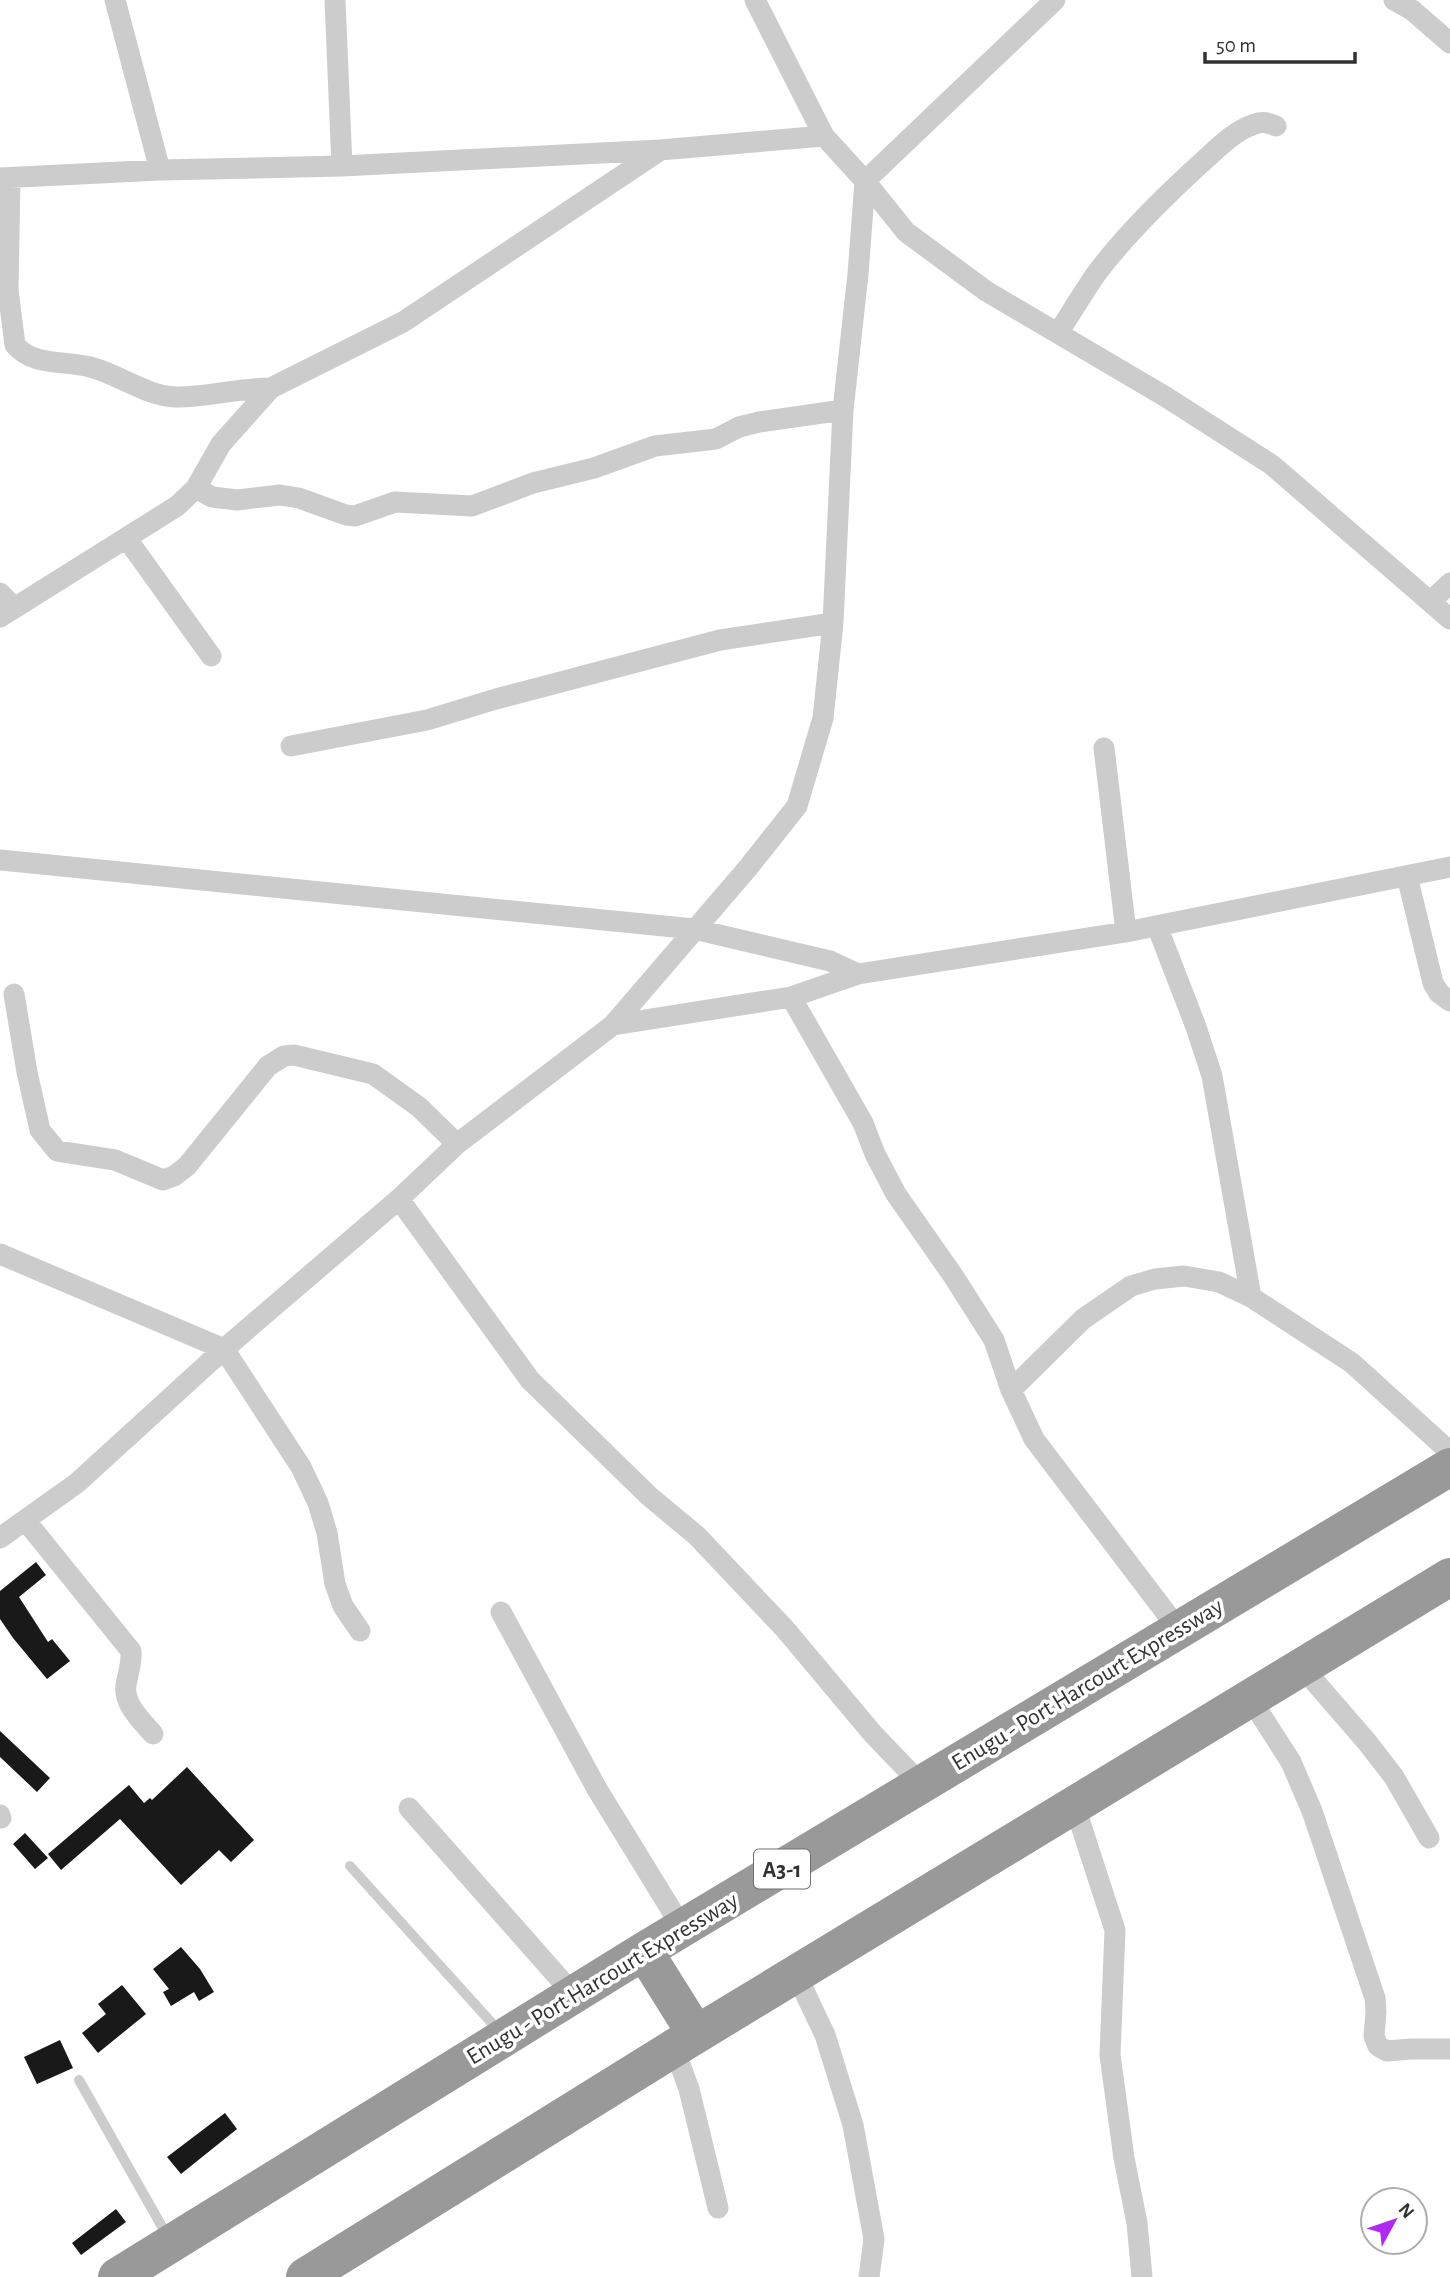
<svg xmlns="http://www.w3.org/2000/svg" width="1450" height="2277" viewBox="0 0 1450 2277" font-family="'Alegreya Sans',sans-serif">
  <rect width="100%" height="100%" fill="#fff"/>
  <path fill="#191919" d="M36,1562L46,1575L19,1597L48,1642L52,1639L70,1661L47,1679L13,1638L0,1619V1591Z
    M0,1731L50,1778L37,1792L0,1757Z
    M187,1767L254,1840L231,1862L219,1850L181,1885L120,1819L61,1870L48,1854L129,1785L144,1803L150,1798L152,1800Z
    M25,1833L48,1858L35,1869L13,1844Z
    M181,1947L200,1969L214,1992L199,2001L194,1992L171,2006L163,1992L169,1989L153,1969Z
    M122,1985L146,2014L98,2053L82,2033L106,2014L98,2004Z
    M60,2040L73,2068L37,2084L24,2057Z
    M225,2113L237,2129L181,2174L167,2157Z
    M116,2209L126,2222L81,2255L72,2243Z"/>
  <g fill="none" stroke-linecap="round" stroke-linejoin="round">
    <path stroke="#ccc" stroke-width="10" d="M350,1866L500,2032
      M79,2080L169,2239"/>
    <path stroke="#ccc" stroke-width="21" d="M115,0L160,170
      M335,0L342,166
      M755,0L824,136L865,181L906,232L986,291L1166,397L1272,465L1450,619
      M1394,0L1412,10L1450,43
      M0,178L160,170L342,166L660,150L824,136
      M10,178L8,290L15,345C34,367 64,360 90,367C119,374 145,396 176,397C208,397 238,388 271,388
      M1058,333C1071,313 1083,293 1096,274C1126,234 1162,199 1199,165C1216,150 1233,131 1255,124C1263,121 1268,123 1276,126
      M196,488L212,497L237,500L280,495L299,498L346,515L355,516L395,502L472,506L533,483L594,468L655,446L716,439L739,427L759,422L843,410
      M127,539L211,656
      M0,593L14,608
      M1430,602L1450,583
      M0,617L177,506L196,488L221,444L271,388L403,322L659,151
      M291,746L427,720L496,699L720,640L833,623
      M1104,748L1126,932
      M0,860L694,929L830,961L858,974
      M1407,876L1433,983L1439,993L1450,1001
      M1157,926L1196,1027L1212,1076L1251,1297
      M14,994L27,1072L40,1130L57,1151L115,1160L163,1180L174,1176L187,1166L268,1066L284,1056L294,1055L373,1074L419,1107L457,1144
      M791,997L863,1123L875,1154L896,1194L954,1277L994,1340L1011,1390L1034,1439L1179,1630
      M613,1025L791,997L858,974L1126,932L1450,867
      M399,1199L530,1380L649,1496L697,1536L785,1629L873,1734L921,1784
      M0,1254L224,1349L301,1467L318,1503L327,1533L335,1584L343,1606L360,1631
      M1011,1390L1083,1319L1131,1286L1155,1279L1184,1276L1219,1282L1251,1297L1352,1363L1450,1452
      M25,1520L131,1651C132,1664 128,1673 126,1685C123,1704 142,1721 153,1734
      M0,1538L77,1483L224,1349L399,1199L457,1144L613,1025L747,869L797,806L823,718L833,623L843,410L858,274L865,181L1055,0
      M501,1612L597,1789L683,1929
      M1302,1667L1367,1742L1394,1777L1429,1838
      M1250,1698L1291,1762L1312,1811L1375,1998L1376,2012L1374,2036L1378,2046L1387,2051L1411,2049H1450
      M1074,1804L1115,1930L1110,2055L1124,2158L1137,2223L1142,2277
      M409,1808L574,1995
      M0,1815L1,1818
      M796,1974L825,2035L853,2125L874,2239L869,2277
      M674,2048L689,2089L718,2208"/>
    <path stroke="#999" stroke-width="38" d="M644,1951L696,2034
      M117,2277L644,1951L1450,1467
      M305,2277L674,2048L1450,1577"/>
  </g>
  <g text-anchor="middle" stroke-width="7" stroke-linejoin="round" paint-order="stroke">
    <rect fill="#fff" stroke="#707070" stroke-width="2" x="754" y="1849.5" width="56" height="39" rx="5"/>
    <g font-size="23" font-weight="bold" fill="#323232">
      <text x="782" y="1877">A3-1</text>
    </g>
    <g font-size="24" fill="#323232" stroke="#fff">
      <text transform="translate(1087 1684) rotate(-31)" y="8">Enugu - Port Harcourt Expressway</text>
      <text transform="translate(602 1978) rotate(-31)" y="8">Enugu - Port Harcourt Expressway</text>
    </g>
  </g>
  <g transform="translate(1394 2221) rotate(50)"><circle r="33" fill="#ffffff" stroke="#adadad" stroke-width="2"/>
  <path d="M0-5L12 26L0 18L-12 26Z" fill="#b129f4"/>
  <text y="-10" font-size="19" font-weight="bold" text-anchor="middle" fill="#323232">N</text>
  </g>
  <path d="M1205 52v10h150v-10" fill="none" stroke="#323232" stroke-width="3.5"/>
  <text x="1216" y="52" font-size="21" fill="#323232" stroke="#ffffff" stroke-width="5" paint-order="stroke">50 m</text>
</svg>
